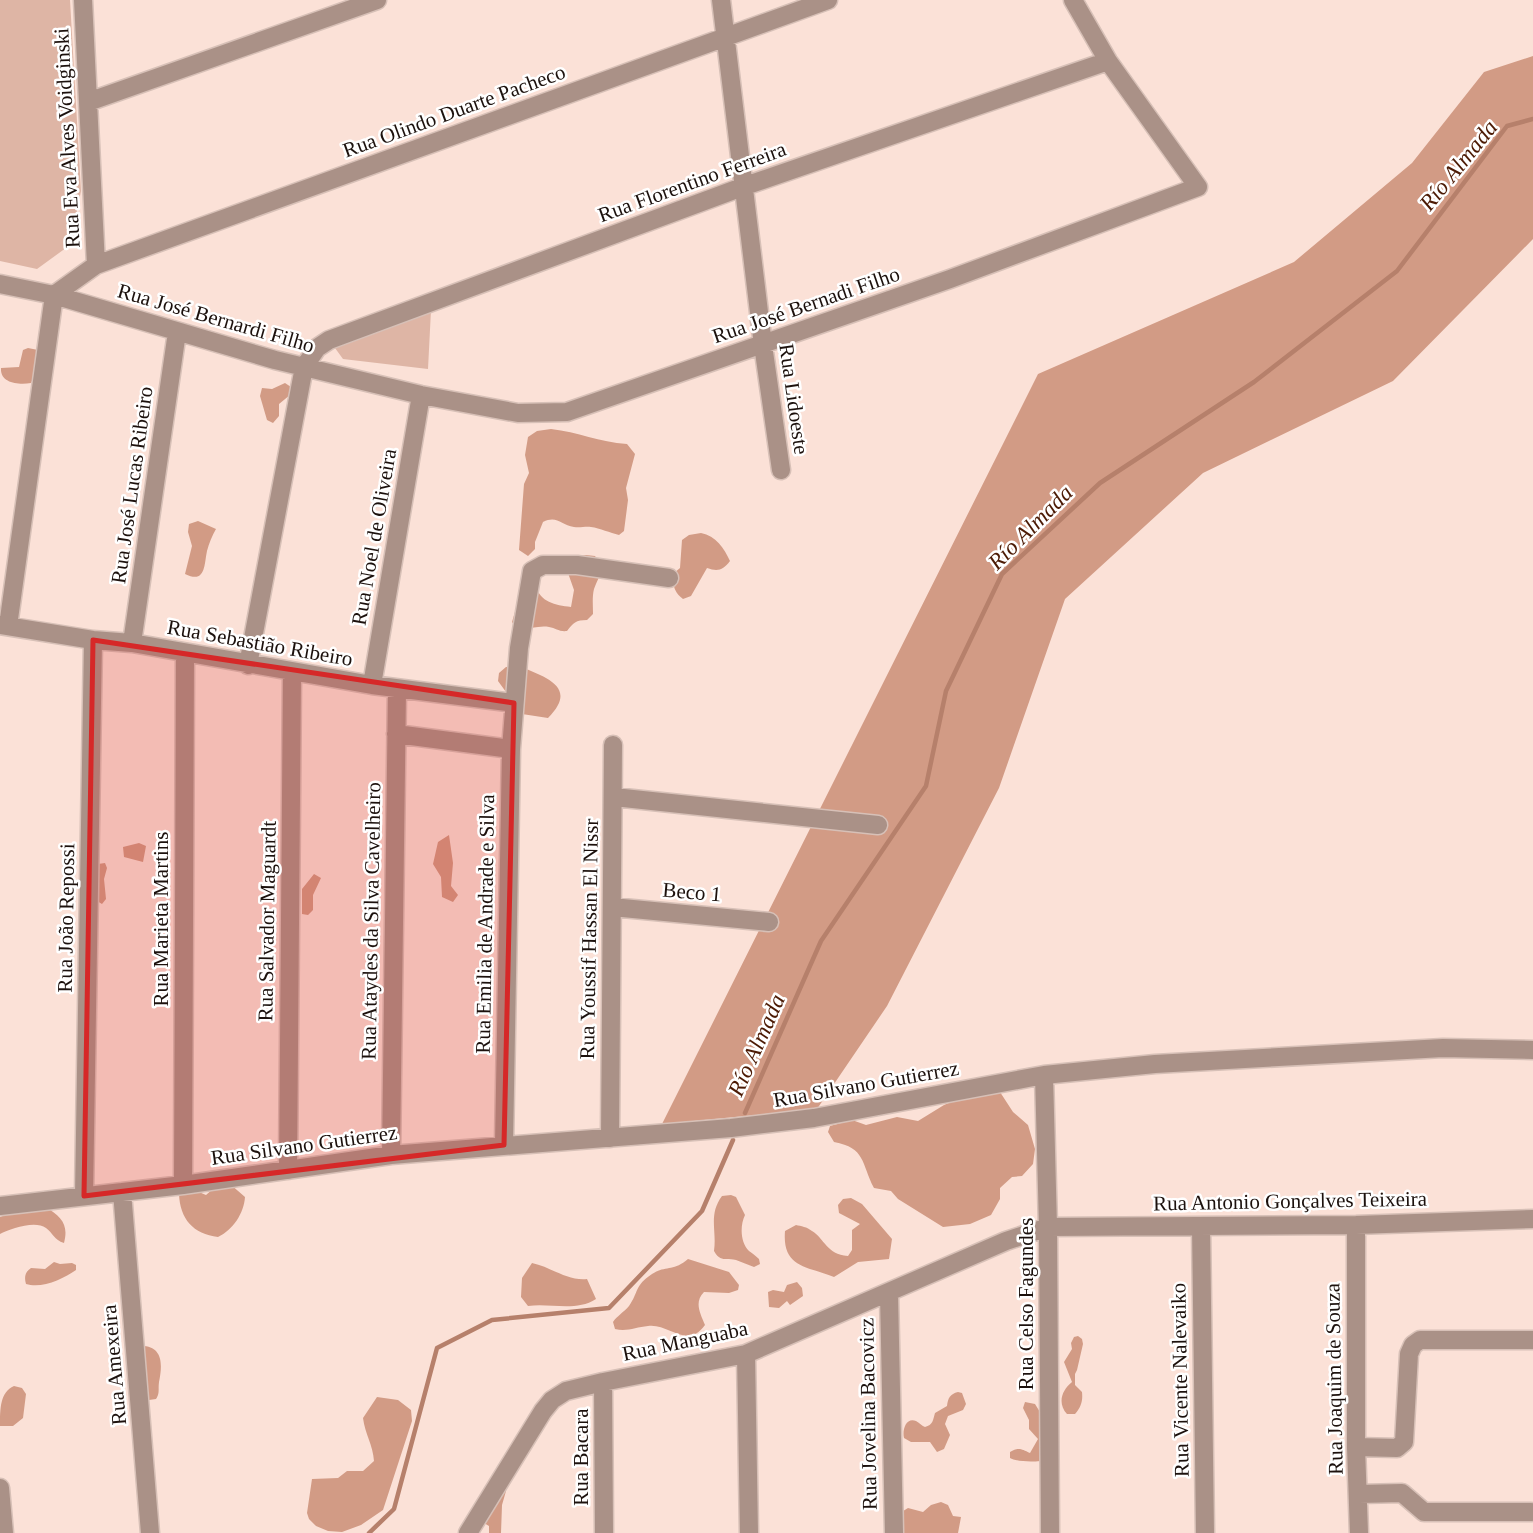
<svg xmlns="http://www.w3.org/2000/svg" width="1533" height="1533" viewBox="0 0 1533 1533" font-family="Georgia,serif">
  <rect width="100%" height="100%" fill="#fbe1d7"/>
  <path fill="#deb5a5" d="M0,0H70L81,191L70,245L37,269L0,261Z
    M431,310L428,369L343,359L335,348L358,334Z"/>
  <path fill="#d29b85" d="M1533,56V239L1393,381L1203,473L1065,599L999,788L887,1006L817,1109L662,1124L1038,374L1294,262L1412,163L1484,72Z
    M28,348L38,350L34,377L31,383C18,385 0,383 1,368L19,367L23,350Z
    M285,383L291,387L290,395L279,404V416L273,423L267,420L260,396L262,388L272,389Z
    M551,429C578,432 599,442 627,444L635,454L626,488L628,500L624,531L619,535C610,533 600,528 591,527C586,526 580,528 574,527C561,525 557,515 543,522L535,542V549L528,556L519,550L524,484L529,473L525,455L528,437L537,431Z
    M198,521L216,529C212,536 209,543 207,551C204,565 206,584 185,574L192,546L188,532L189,524Z
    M701,533C716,536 724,548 730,561C723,570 718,572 707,568L691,596L683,599C673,591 673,585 674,573L680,568L682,540L689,535Z
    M586,555L595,556C605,572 600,573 594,589C592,597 593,606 593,614L587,620C576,620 573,623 567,631C559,632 556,628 549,627C539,625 528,630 517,629L512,622L521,592L536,586C540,602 555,605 571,607L574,590L568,573L575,557Z
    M520,666C543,677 580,686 548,718L522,714L498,681L499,673L506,667Z
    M449,835L453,863L451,886L458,895L453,902L442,897L441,877L433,864L438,842Z
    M139,843L146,846L143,862L124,857L123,847Z
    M105,863L107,868L104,879L106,899L102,904L97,901L98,886L93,870L98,864Z
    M314,874L321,878L313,895V910L308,915L302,914V889Z
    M980,1090L1000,1092L1013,1112L1028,1125L1035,1149L1033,1164L1022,1176L1012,1177L1000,1188V1199L991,1215L970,1224L943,1227L898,1199L891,1191L874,1188C861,1163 866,1148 834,1142L828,1132L830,1126L852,1120L866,1125L897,1117L918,1121L944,1105Z
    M230,1184L245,1197C244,1213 233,1230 218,1237C193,1234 180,1219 179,1194L194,1190L206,1195L214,1188Z
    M731,1195L736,1197L745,1215C740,1225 740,1242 749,1251C753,1254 756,1256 759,1259L760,1264L754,1267C748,1265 742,1262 736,1260C725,1257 721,1263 714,1251C717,1230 708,1215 722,1196Z
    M851,1198L862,1204L892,1239L889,1259L858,1262L834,1277C807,1266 782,1268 785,1231L796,1225C801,1226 807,1227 812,1231C825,1239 826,1254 848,1256L852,1250V1230L860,1224L839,1213L838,1205L843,1199Z
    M46,1207C61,1217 69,1224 64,1243C54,1240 53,1233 46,1228C35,1220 10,1229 0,1234V1217L24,1208Z
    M688,1259L729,1272L739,1285L738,1290L729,1293L704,1292C694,1302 700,1313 705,1325C687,1350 669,1323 648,1326C636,1327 627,1332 615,1329L613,1322C617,1316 624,1312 629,1306C639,1292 634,1286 652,1274C666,1265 673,1272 688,1259Z
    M54,1262L60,1264L72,1263L76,1265V1270C63,1279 42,1289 26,1284C24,1277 25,1272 31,1268L45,1269Z
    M532,1263C551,1267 567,1281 587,1279L596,1299C576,1312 551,1303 528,1306L521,1297L522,1278Z
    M797,1282L802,1288L803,1296L790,1305L787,1301L779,1308L769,1307L768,1292L773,1290L784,1292L787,1285Z
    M1078,1336L1082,1339L1083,1344L1077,1370L1075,1374V1385L1082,1392C1083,1401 1081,1407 1075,1414H1067C1057,1403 1062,1390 1072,1382L1064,1362L1072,1349L1071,1343L1074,1337Z
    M144,1346C164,1348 162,1367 159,1382C158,1390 160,1393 156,1399L149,1400L144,1396C144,1389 146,1380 145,1372C144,1361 134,1360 144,1346Z
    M14,1386L22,1388L26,1394L23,1418L13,1426H0C0,1409 0,1392 14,1386Z
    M958,1392L962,1393L966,1404L963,1410L948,1416L945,1424L950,1435L944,1449L937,1452L930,1442H911L904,1438C902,1430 906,1417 916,1421C920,1423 922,1426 925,1427C933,1425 933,1420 935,1413L947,1406C948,1398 950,1394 958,1392Z
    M377,1397L398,1400L411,1410L412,1421L383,1510L361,1525L342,1532L328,1531L316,1526L309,1519L307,1513L312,1479L338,1478L347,1471H363L374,1461C373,1445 365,1434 363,1418Z
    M1025,1402L1035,1404L1043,1417L1047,1459C1039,1463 1017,1462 1010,1458V1452C1019,1447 1021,1449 1030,1453L1038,1439L1029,1429V1420L1023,1408Z
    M503,1488L506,1491L502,1505L501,1533H489V1526L479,1520Z
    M941,1502L948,1505L953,1516L961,1517L958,1533H900V1513L908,1508L923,1512L931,1505Z"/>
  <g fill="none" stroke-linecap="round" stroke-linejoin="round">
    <path stroke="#b6806b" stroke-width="4.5" d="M745,1113L821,941L926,786L946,691L1002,574L1100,483L1254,382L1397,271L1507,126L1533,119
      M369,1533L394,1509L437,1348L492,1320L609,1308L702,1211L733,1140"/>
    <g stroke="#d7c0b7" stroke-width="21">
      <path id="minor" d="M721,0L763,345L781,470
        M88,102L377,0
        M96,265L828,0
        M0,284L54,295L275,360L421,395L518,413L567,412L950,279L1198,187L1108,61L1073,0
        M0,625L93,640L132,643L372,685L514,703
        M8,626L54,295L96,265L83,0
        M132,643L177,332
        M248,665L304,367L317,348L329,340L745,186L1108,61
        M372,685L421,395
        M396,734L511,749
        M614,797L878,825
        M612,907L769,922
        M1044,1075L1048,1227L1050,1533
        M610,1138L613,745
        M504,1145L511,749L519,648L532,571L543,565H577L669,578
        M391,1155L397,689
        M288,1170L292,672
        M183,1185L185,654
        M122,1192L150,1533
        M84,1196L93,640
        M0,1206L183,1185L391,1155L731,1128L814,1118L1044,1075L1155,1064L1443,1048L1533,1050
        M1356,1225V1447L1359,1533
        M1201,1226L1205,1533
        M889,1294L894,1533
        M746,1354L749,1533
        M603,1382L604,1533
        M1356,1447L1397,1448L1404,1442L1409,1354L1413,1345L1420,1340H1532
        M0,1488L4,1533
        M1359,1494L1402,1493L1424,1512H1531
        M468,1533L543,1411L552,1400L566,1391L603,1382L746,1354L1006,1241L1048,1227L1356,1225L1533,1219"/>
    </g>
    <use href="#minor" stroke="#aa9187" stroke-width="18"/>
  </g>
  <path fill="#d62828" fill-opacity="0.2" stroke="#d62828" stroke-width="5" stroke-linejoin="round" d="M93,640L514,703L504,1145L84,1196Z"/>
  <g text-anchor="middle" stroke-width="5" stroke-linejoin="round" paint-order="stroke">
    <g font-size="21" fill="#1c110d" stroke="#fff">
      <text transform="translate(454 111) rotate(-20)" y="7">Rua Olindo Duarte Pacheco</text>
      <text transform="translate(67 138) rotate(-93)" y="7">Rua Eva Alves Voidginski</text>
      <text transform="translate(692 182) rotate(-20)" y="7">Rua Florentino Ferreira</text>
      <text transform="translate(806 305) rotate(-19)" y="7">Rua José Bernadi Filho</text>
      <text transform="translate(216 318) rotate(16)" y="7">Rua José Bernardi Filho</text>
      <text transform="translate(794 399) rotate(82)" y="7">Rua Lidoeste</text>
      <text transform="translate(132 485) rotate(-82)" y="7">Rua José Lucas Ribeiro</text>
      <text transform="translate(374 537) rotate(-80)" y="7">Rua Noel de Oliveira</text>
      <text transform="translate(260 643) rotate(10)" y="7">Rua Sebastião Ribeiro</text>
      <text transform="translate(692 892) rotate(5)" y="7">Beco 1</text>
      <text transform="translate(66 918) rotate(-89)" y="7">Rua João Repossi</text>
      <text transform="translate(161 919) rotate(-90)" y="7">Rua Marieta Martins</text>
      <text transform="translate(267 921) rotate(-89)" y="7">Rua Salvador Maguardt</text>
      <text transform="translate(371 921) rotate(-89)" y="7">Rua Ataydes da Silva Cavelheiro</text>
      <text transform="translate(485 924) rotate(-89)" y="7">Rua Emilia de Andrade e Silva</text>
      <text transform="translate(589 939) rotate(-89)" y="7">Rua Youssif Hassan El Nissr</text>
      <text transform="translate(866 1084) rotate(-10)" y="7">Rua Silvano Gutierrez</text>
      <text transform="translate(304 1145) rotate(-8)" y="7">Rua Silvano Gutierrez</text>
      <text transform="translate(1290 1201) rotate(-1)" y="7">Rua Antonio Gonçalves Teixeira</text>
      <text transform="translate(1026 1304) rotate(-90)" y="7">Rua Celso Fagundes</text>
      <text transform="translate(685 1341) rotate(-12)" y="7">Rua Manguaba</text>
      <text transform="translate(114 1365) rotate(-95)" y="7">Rua Amexeira</text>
      <text transform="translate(1334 1379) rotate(-91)" y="7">Rua Joaquim de Souza</text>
      <text transform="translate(1180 1380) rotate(-91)" y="7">Rua Vicente Nalevaiko</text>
      <text transform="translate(868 1414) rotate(-91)" y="7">Rua Jovelina Bacovicz</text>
      <text transform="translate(581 1457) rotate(-90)" y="7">Rua Bacara</text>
    </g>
    <g font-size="23" font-style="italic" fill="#4c1a04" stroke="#fff">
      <text transform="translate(1458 165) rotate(-51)" y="8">Río Almada</text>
      <text transform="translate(1030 527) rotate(-45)" y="8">Río Almada</text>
      <text transform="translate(756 1045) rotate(-66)" y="8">Río Almada</text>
    </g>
  </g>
</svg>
